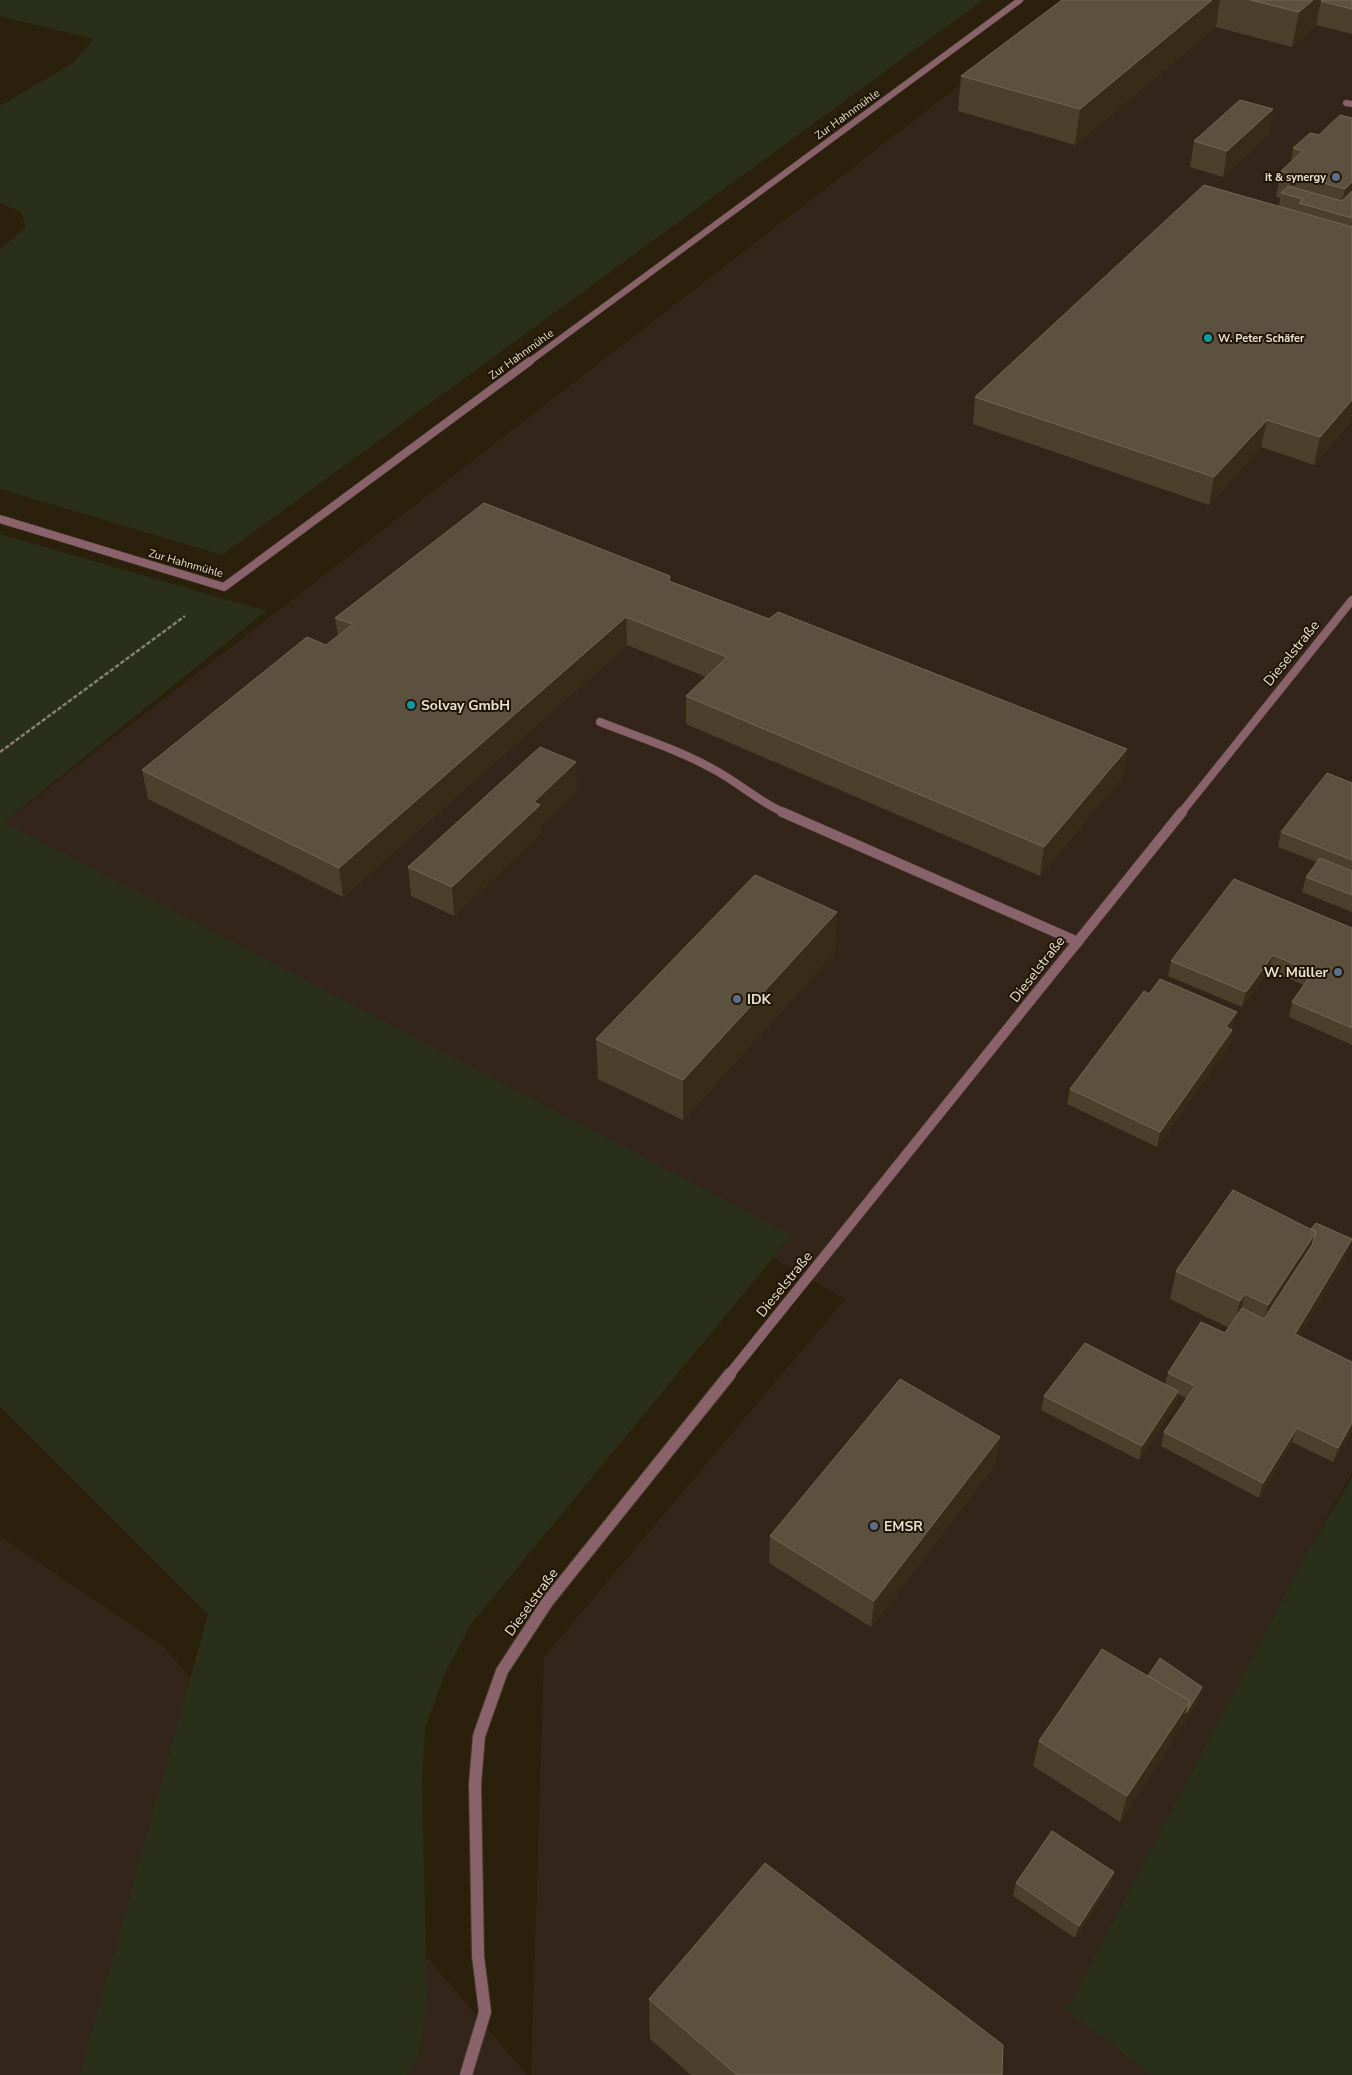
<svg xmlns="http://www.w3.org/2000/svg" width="1352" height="2075" viewBox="0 0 1352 2075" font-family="'Nunito Sans',sans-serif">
  <rect width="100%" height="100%" fill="#2a200b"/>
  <path fill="#34251a" d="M1070,0H1352V1473L1305,1556L1066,2010L1151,2075H531L544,1657L845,1299L4,822Z
    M0,1536L163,1646L527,2075H0Z"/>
  <path fill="#2a2f19" d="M0,0H983L222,555L0,489V250L26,226L21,212L0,203V106L73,63L93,39L0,16Z
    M0,534L266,611L4,822L792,1235L471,1624L445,1673L425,1729L422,1778L427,2003L418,2060L407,2075H80L208,1614L0,1406Z
    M1352,1477V2075H1151L1066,2010L1305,1556Z"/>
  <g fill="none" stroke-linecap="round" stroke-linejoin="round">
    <g stroke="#453b27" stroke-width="9">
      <path id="service-far1" d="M600,722C638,737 677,749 713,769C738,782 759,802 785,813"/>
    </g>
    <g stroke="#453b27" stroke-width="11">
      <path id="service" d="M782,812L1078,942"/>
    </g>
    <g stroke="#453b27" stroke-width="7">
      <path id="minor-far3" d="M1346,103L1352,104
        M529,362L1020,0"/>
    </g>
    <g stroke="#453b27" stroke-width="9">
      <path id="minor-far2" d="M0,519L224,587L530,361
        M1181,813L1352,600"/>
    </g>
    <g stroke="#453b27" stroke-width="11">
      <path id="minor-far1" d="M729,1375L1182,812"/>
    </g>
    <g stroke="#453b27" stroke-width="14">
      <path id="minor" d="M466,2075L485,2012L478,1956L475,1784L479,1736L502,1671L548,1601L730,1374"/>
    </g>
    <path stroke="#898170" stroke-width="2.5" stroke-dasharray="4.5 2" stroke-linecap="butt" d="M0,752L185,616"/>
    <use href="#service-far1" stroke="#89626c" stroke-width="8"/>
    <use href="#service" stroke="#89626c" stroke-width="10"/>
    <use href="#minor-far3" stroke="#89626c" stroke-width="6"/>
    <use href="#minor-far2" stroke="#89626c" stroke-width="8"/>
    <use href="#minor-far1" stroke="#89626c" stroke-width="10"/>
    <use href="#minor" stroke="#89626c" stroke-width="12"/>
  </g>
  <path fill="#4b402c" d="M1062,0H1352V34L1316,25L1292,47L1216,27L1075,145L958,111L961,76Z
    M1273,109L1269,134L1223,177L1190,167L1194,141Z
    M1352,118V420L1314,465L1261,447L1209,505L973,424L975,397L1279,206L1280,198L1276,197L1281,171L1291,162L1293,148Z
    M670,581L769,619L1127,749L1122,777L1040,876L686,724V696L706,677L627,645L343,897L148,799L142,770L326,645L338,636L335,618Z
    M1352,783V912L1302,892L1306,877L1317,862L1278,847L1281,832Z
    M577,791L541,825V833L454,916L411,896L408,867Z
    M837,912L834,953L683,1120L598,1079L596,1039Z
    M1352,928V1045L1289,1017L1292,1002L1304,985L1269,970L1242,1007L1168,976L1171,961Z
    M1233,1027L1231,1029L1232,1030L1229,1045L1157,1147L1067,1104L1070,1089Z
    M1311,1229L1352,1239L1347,1254L1299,1335L1352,1429L1333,1462L1292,1442L1259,1498L1161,1446L1164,1432L1187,1399L1178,1394L1175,1405L1139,1460L1041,1410L1044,1396L1165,1384L1168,1373L1225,1333L1229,1328L1170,1299L1176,1271Z
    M1000,1437L995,1465L871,1627L769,1563L770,1536Z
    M1148,1676L1202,1687L1198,1701L1120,1822L1033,1766L1039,1741Z
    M1114,1872L1110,1885L1075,1938L1013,1896L1016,1883Z
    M649,1999L1002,2075H691L650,2039Z"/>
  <path fill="#372c17" d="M1212,0H1220L1216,27L1075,145L1080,109Z
    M1313,0H1344L1321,1L1316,25L1292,47L1299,12Z
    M1273,109L1269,134L1223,177L1227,151Z
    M1352,182V202L1339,215L1345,189Z
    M1352,400V420L1314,465L1320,437Z
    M1267,420L1261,447L1209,505L1214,477Z
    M626,617L627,645L343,897L339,868Z
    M1127,749L1122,777L1040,876L1044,847Z
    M576,762L577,791L541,825V833L454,916L452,887L534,802Z
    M837,912L834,953L683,1120V1080Z
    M1273,955L1269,970L1242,1007L1246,992Z
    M1237,1012L1233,1027L1222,1042L1226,1027Z
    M1232,1030L1229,1045L1157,1147L1160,1132Z
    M1316,1232L1308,1260L1260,1334L1268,1305Z
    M1352,1239L1347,1254L1291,1348L1295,1334Z
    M1245,1294L1238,1323L1233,1329L1240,1301Z
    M1178,1391L1175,1405L1139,1460L1142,1446Z
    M1352,1423V1429L1333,1462L1338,1448Z
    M1297,1428L1292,1442L1259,1498L1263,1483Z
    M1000,1437L995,1465L871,1627L874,1601Z
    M1202,1687L1198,1701L1120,1822L1127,1796L1190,1701Z
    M1114,1872L1110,1885L1075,1938L1079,1926Z"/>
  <path fill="#5c513e" stroke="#726856" d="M1062,0H1212L1080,109L961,76Z
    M1250,0H1313L1299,12Z
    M1322,0H1352V9L1321,1Z
    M1240,100L1273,109L1227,151L1194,141Z
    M1340,115L1352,118V182L1345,189L1281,171L1303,151L1293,148L1300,142L1310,133L1319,135Z
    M1204,185L1352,227V400L1320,437L1267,420L1214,477L975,397Z
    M1288,186L1342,201L1352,191V218L1299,203L1303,199L1281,193Z
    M484,503L670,576L669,581L769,619L778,612L1127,749L1044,847L686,696L727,657L626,617L339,868L142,770L307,637L326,645L353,624L335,618Z
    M540,747L576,762L534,802L540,805L452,887L408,867Z
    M1327,773L1352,783V860L1281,832Z
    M1320,858L1352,871V895L1306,877Z
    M755,875L837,912L683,1080L596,1039Z
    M1234,879L1352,928V1028L1292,1002L1313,972L1273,955L1246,992L1171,961Z
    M1160,979L1237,1012L1226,1027L1232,1030L1160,1132L1070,1089L1144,991L1149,994Z
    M1233,1190L1316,1232L1268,1305L1245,1294L1240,1301L1176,1271Z
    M1316,1223L1352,1239L1295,1334L1352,1362V1423L1338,1448L1297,1428L1263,1483L1164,1432L1195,1386L1168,1373L1201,1322L1225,1333L1242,1308L1264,1319L1312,1245L1316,1232L1311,1229Z
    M1085,1343L1178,1391L1142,1446L1044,1396Z
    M900,1379L1000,1437L874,1601L770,1536Z
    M1102,1649L1190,1701L1127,1796L1039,1741Z
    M1160,1658L1202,1687L1186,1713L1190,1701L1148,1676Z
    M1052,1831L1114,1872L1079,1926L1016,1883Z
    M765,1863L1003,2045L1002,2075H737L649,1999Z"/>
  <g fill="#5c6f8a" stroke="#211603" stroke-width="2">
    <circle cx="1336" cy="177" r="5"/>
    <circle cx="1338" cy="972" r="5"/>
    <circle cx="737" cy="999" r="5"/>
    <circle cx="874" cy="1526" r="5"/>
  </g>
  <g fill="#0f9aa8" stroke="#211603" stroke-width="2">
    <circle cx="1208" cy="338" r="5"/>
    <circle cx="411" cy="705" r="5"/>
  </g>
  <g text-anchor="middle" stroke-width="4" stroke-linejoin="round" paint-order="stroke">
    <g font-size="11" fill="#e8e1d5" stroke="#211603">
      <text transform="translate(847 114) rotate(-36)" y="4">Zur Hahnmühle</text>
      <text transform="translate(521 354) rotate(-36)" y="4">Zur Hahnmühle</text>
      <text transform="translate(186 563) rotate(16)" y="4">Zur Hahnmühle</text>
    </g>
    <g font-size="11" font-weight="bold" fill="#e8e1d5" stroke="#211603" text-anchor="end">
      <text x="1326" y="181">it &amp; synergy</text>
      <text x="1218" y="342" text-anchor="start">W. Peter Schäfer</text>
    </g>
    <g font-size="14" fill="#e8e1d5" stroke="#211603">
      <text transform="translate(1291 653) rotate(-51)" y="5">Dieselstraße</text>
      <text transform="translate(1037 969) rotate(-52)" y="5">Dieselstraße</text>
      <text transform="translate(784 1284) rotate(-51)" y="5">Dieselstraße</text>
      <text transform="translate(531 1602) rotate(-54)" y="5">Dieselstraße</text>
    </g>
    <g font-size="14" font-weight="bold" fill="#e8e1d5" stroke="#211603" text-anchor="start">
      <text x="421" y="710">Solvay GmbH</text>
      <text x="1328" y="977" text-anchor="end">W. Müller</text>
      <text x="747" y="1004">IDK</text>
      <text x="884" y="1531">EMSR</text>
    </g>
  </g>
</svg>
